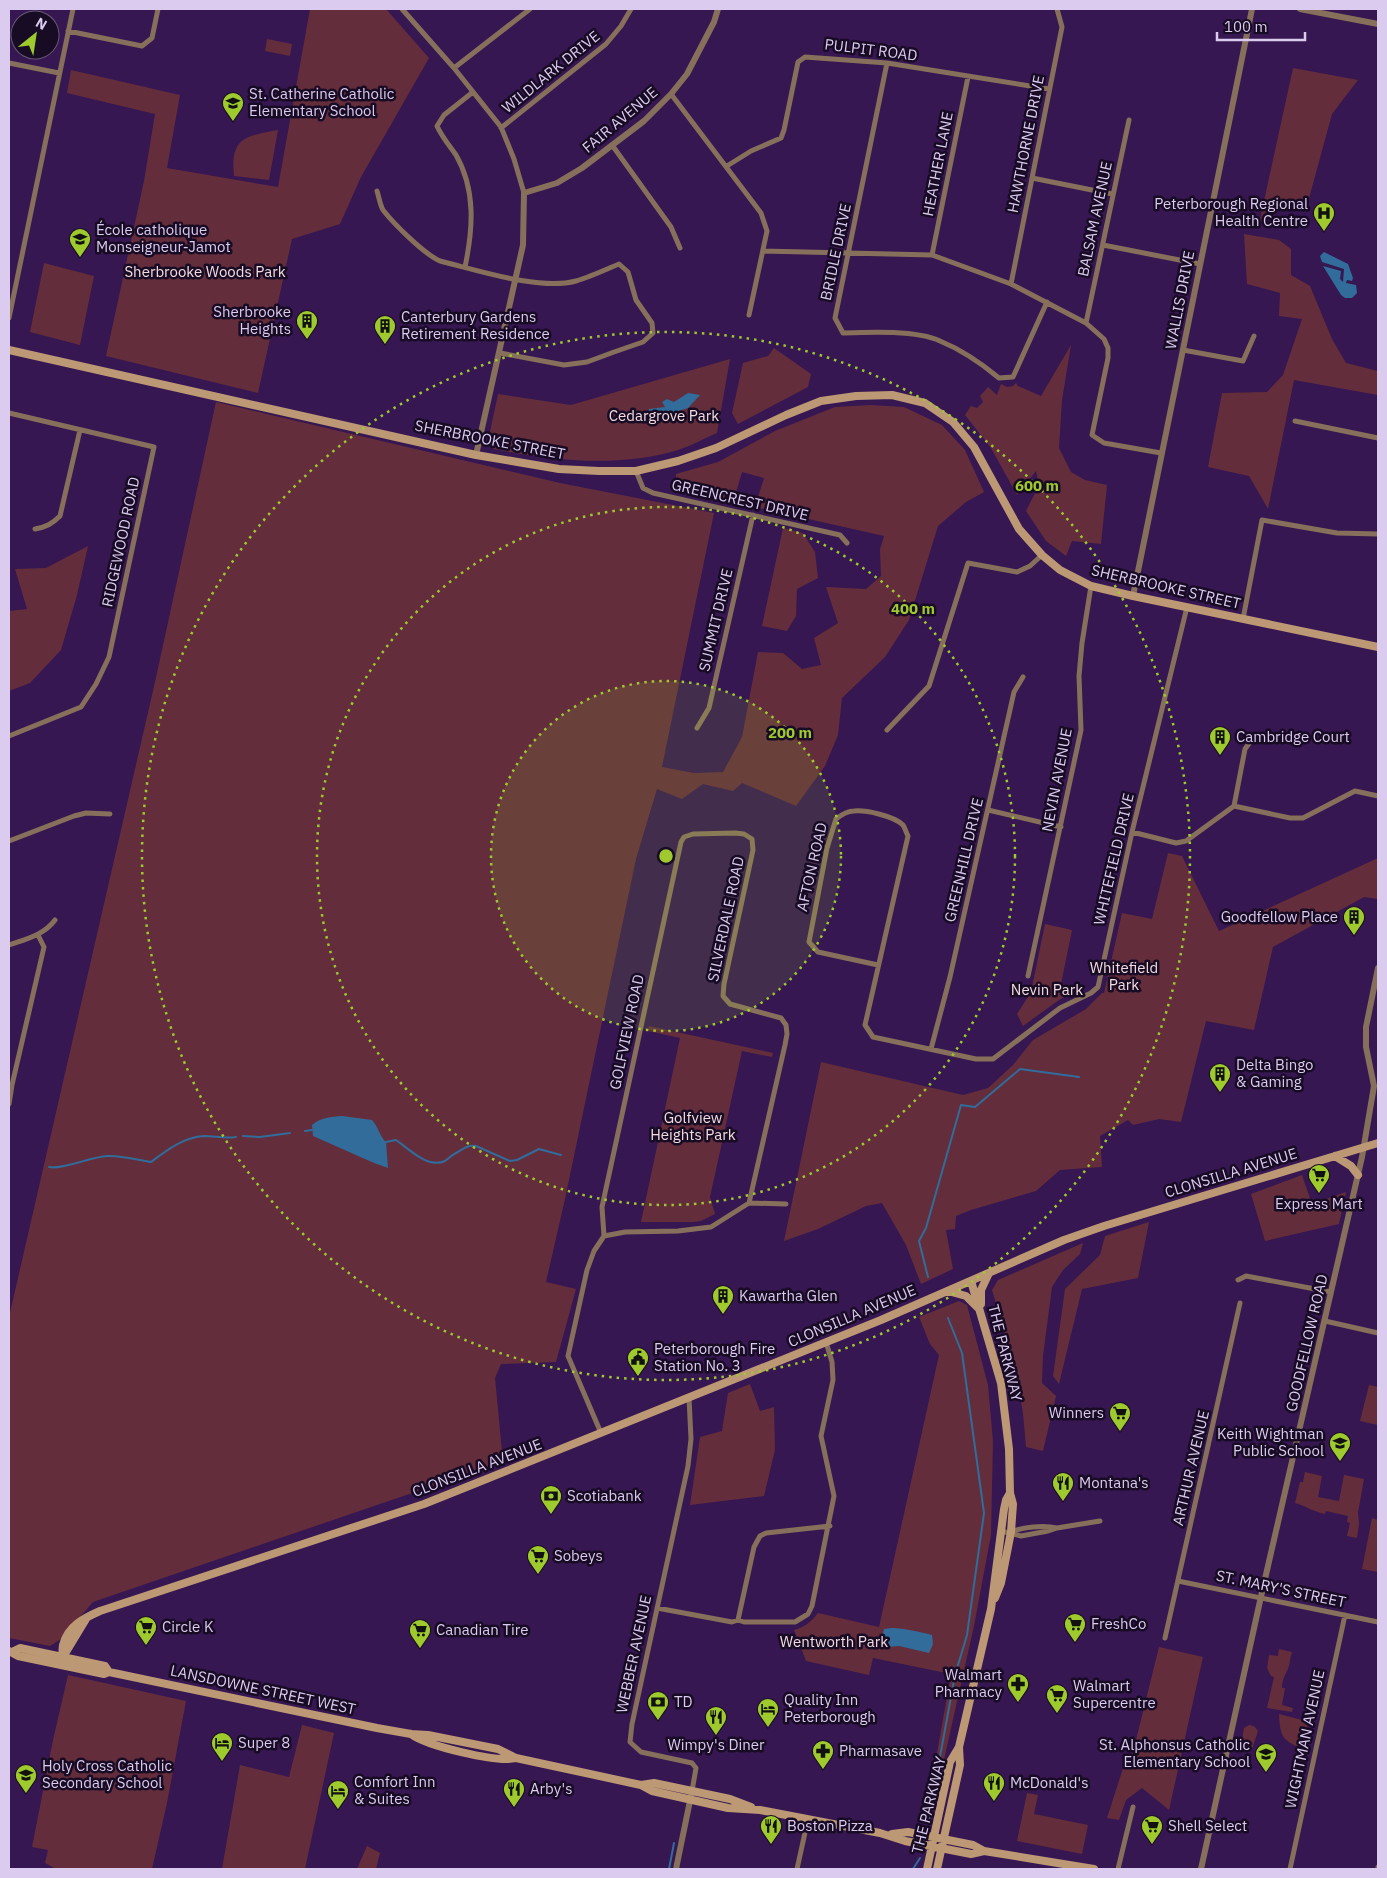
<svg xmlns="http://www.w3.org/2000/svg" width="1387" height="1878" viewBox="0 0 1387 1878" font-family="'IBM Plex Sans',sans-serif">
  <rect width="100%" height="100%" fill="#361751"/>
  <path fill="#642d3c" d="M310,9H386L429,58L361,177L340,224L292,239L258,393L106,356L144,181L155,114L67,93L71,70L180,95L167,168L278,187Z
    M267,39L292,44L290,56L265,51Z
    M1293,68L1358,80L1332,114L1308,202L1279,201L1259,224Z
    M278,130L269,180L234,176C230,138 245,136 278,130Z
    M1244,234L1279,240L1291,249V275L1310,286L1332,339L1346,363L1378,371V395L1294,380L1268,509L1249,476L1208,467L1222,393L1267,392L1283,375L1302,319L1279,316L1280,293L1247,284Z
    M44,263L94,276L80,345L30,332Z
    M1071,345L1062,400L1059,448L1071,472L1085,480L1107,485L1101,544L1072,541L1066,556L1046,541L1026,511L1039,485L1036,471L1017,495L991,448L965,415L971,406L977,408L983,402L980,396L988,387L997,395L1001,384L1007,387L1013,386L1016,383L1018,386L1041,396Z
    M774,348L811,374L808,387L738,424L732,413L743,363L768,356Z
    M730,359L717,433C703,439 689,447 675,451C614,468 553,460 493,449L496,444L490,447L488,441L498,394L571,405Z
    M216,402L560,483L714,513L662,767L694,773L723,772L742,737L758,652L783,653L802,669L821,665L814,638L838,623L826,587L866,589L881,576L880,549L884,536L755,507L764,478L742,472L733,503L675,492L676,474L718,462L775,431L835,407L870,405L904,407L942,425L965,450L984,492L966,502L938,526L909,620L885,657L842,698L838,735L825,766L796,806L742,783L733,791L703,784L682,799L657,789L636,859L565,1199L546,1282L576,1289L556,1362L501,1364L495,1378L503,1462L93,1602L61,1639L50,1646L9,1638V1317L155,682Z
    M783,528L803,533L815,552L818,578L797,589L796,616L787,631L762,626Z
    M88,546L77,595L61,650L30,683L9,691V611L27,609L15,569L46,568Z
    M1168,853L1182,856L1219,931L1378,858V899L1364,897L1273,947L1254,1030L1206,1021L1181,1122L1159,1119L1133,1125L1128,1120L1100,1136L1102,1167L1060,1170L1036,1191L971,1210L956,1216L955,1229L946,1230L953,1269L921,1284L906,1245L882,1203L866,1206L818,1229L784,1241L821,1062L963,1095L988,1088L1013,1065L1033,1040L1086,1009L1102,993H1104L1122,913L1152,919Z
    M1045,924L1072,930L1061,984L1081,988L1059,1000L1023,1026L1017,1014L1031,992Z
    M649,1026L773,1053L772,1057L742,1051L710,1197L715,1214L701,1221L693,1222H641L680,1038L648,1031Z
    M1302,1175L1312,1204L1346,1192L1339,1224L1265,1241L1251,1194Z
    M1149,1222L1138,1278L1082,1289L1059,1384L1053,1376L1065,1289L1100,1255L1105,1236Z
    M1083,1243L1080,1254L1063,1270L1052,1287L1043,1356L1042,1383L1056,1396L1043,1451L1026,1447L1023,1413L1015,1368L992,1290L998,1280Z
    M959,1301L967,1305L988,1385L993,1441L991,1535L974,1626L930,1822L925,1821L951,1674L873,1658L869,1675L806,1661L794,1630C805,1627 811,1622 818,1613L879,1627L939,1355L930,1344L919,1317Z
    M750,1384L760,1411L774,1407L775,1450L764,1496L690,1505L700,1437L722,1431L728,1393Z
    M1369,1385L1378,1387V1425L1360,1421Z
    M1305,1472L1322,1476L1318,1497L1339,1501L1344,1475L1364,1479L1358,1513L1359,1524L1357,1538L1347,1536L1350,1523L1347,1522L1348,1516L1326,1511L1325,1514C1314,1512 1306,1506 1295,1503L1300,1482H1303Z
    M1372,1518L1378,1520V1572L1362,1569Z
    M1159,1647L1203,1657L1169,1810L1142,1788L1126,1800L1119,1820L1107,1818L1125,1762L1133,1752Z
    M1279,1649L1292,1652C1290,1657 1290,1664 1288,1669C1285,1675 1282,1680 1282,1688H1285L1282,1705L1293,1708L1292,1712L1267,1708L1274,1677L1271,1676L1267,1668L1269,1655L1278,1656Z
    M68,1675L186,1701L167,1803L152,1869H56L45,1863L48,1850L32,1847L53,1740Z
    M1279,1714L1302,1720L1308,1727L1302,1749C1282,1740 1280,1736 1279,1714Z
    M302,1725L334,1733L305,1869H222L240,1765L289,1777Z
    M1249,1725L1254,1726L1258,1731L1252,1749L1241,1746L1244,1728Z
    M1027,1793L1038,1795L1034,1814L1088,1825L1082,1854L1017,1841Z
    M367,1846L380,1853L376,1869H357Z"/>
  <path fill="#316c9a" d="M1324,252L1348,264L1353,278L1352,281L1347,280L1346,283L1356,285L1357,293L1352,298H1345L1341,295L1323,266L1341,271L1340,279L1343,282L1344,269L1322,262L1320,256Z
    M688,393L700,395L688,408L648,421L649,409L665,407L662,402L667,399L674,402Z
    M342,1116L372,1120C379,1128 380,1137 386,1142L388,1168L374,1163L313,1136L312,1125C322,1117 330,1117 342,1116Z
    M892,1628C903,1628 921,1632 932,1635L933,1644L929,1653L899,1646L888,1647L881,1642L884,1629Z"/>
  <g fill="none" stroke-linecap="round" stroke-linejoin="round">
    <path stroke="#316c9a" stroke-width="2" d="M305,1131L312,1130
      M243,1136L260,1137L290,1133
      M386,1142L396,1140C409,1149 428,1169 445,1161C449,1158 453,1154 458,1152C464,1148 468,1145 476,1146L510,1161L517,1160L539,1149L561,1155
      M49,1167C61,1170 91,1157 107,1156C121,1155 137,1160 151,1162C167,1150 184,1137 204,1136C215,1136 225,1139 236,1137
      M928,1277L919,1241L926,1228L961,1105L975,1107L1020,1069L1079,1077
      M928,1822L955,1675L967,1635L984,1513L962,1353L948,1318
      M669,1869L674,1843
      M913,1869L920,1858"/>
    <path stroke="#87705b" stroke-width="5" d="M402,9L454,68L501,127L514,159L524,193
      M68,31L142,46L152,38L158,9
      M9,63L59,73
      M887,63L835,318L843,333C869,332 917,330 940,341C962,350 981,363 999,378L1013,377L1047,302
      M454,68L530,9
      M671,94L761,213L767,231L749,315
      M501,128L606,44L621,26L631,9
      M612,145L671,227L680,248
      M727,166L751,151L781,138L784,130L798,62L805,57L887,63L1049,89
      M1032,178L1112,194
      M377,191C379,197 380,205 383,210C394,224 424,254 440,261C477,270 540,291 576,281C590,277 605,270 619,264L628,272L636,300L652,323L653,333L643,342L614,352L587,362L564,365L500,353
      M1103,245L1200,264
      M763,251L932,255L1011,284L1086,323L1104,339L1108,348V358L1092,435L1104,443L1161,453
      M932,255L968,77
      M465,267C473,229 476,190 456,155C449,145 442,137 437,126L444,115L473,92
      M1011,284L1062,27L1057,9
      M9,318L73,9
      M1086,323L1129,120
      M1183,350L1243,361L1254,336
      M9,413L154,447L109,657L96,684L81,707L9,736
      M1295,421L1378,438
      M636,471L643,488L653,493L840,535L847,543
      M35,529C46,527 52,524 60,516L80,430
      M1243,619L1262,520L1337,533L1378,534
      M697,728L709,708L753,515
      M887,730L929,686L968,563L1017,572L1030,566L1042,555
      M1234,806L1245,749L1255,735
      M988,810L1061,827
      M1132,832L1176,843L1186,841L1234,806L1290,818H1303L1355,791L1378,796
      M9,841L74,816L86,813L110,814
      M9,945C26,939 44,935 55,920
      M878,965L818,952L809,942L827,848L836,819C841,815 847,811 854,811C866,810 894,816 903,825C905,828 906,832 908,836L865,1025L873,1037L976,1059H993L1060,1008L1091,993L1098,987L1132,832L1187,607
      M1028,976L1081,730L1079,676L1082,643L1091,586
      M931,1049L950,977L1014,692L1023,677
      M9,1104L12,1085L44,947L38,935
      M604,1236L602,1207L681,842L684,837L693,834L735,833L744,834L752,839L753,850L724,984L723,996L730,1004L781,1018L786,1025L787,1034L785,1045L749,1203
      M1238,1280L1246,1276L1331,1292
      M1325,1321L1378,1333
      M689,1398L691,1439L688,1466L632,1724L630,1742L641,1752L692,1763L696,1768L692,1791
      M601,1433L568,1356L587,1270L594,1251L604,1236L625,1232L678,1231L711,1227L749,1203L786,1204
      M1001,1531L1021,1536L1048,1531L1057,1528L1100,1521
      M1011,1532C1022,1527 1044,1525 1057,1528
      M1178,1581L1378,1622
      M657,1608L732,1622L738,1620L744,1622H795L808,1614L812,1606L834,1496L821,1436L833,1380L832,1362L826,1342
      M738,1620L754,1547L760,1536L766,1533L830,1526
      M1165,1638L1240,1303
      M797,1869L808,1819
      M1118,1869L1133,1807
      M1290,1869L1345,1615
      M1378,1869V1867"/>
    <path stroke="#87705b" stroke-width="6" d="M1300,9L1378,24
      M476,455L523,245L524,193L557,183L582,168L644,121L671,94L687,74L714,22L718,9
      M1133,596L1252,9
      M676,1869L692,1791
      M1201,1869L1262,1592L1362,1157L1374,1086L1366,1047V1027L1378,968"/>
    <path stroke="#bc9875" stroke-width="8" d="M9,350L476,455L559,469L599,471H636L678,461L716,448L786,415L821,401L856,396L892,395L925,403L953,422L974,447L1019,529L1042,555L1060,570L1091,586L1133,596L1378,647
      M1335,1156L1351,1166L1358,1175
      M971,1281L1001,1383L1009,1449L1010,1493L1013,1504L1011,1532L1001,1583L995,1598
      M948,1291L966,1296L978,1308
      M981,1304V1290L989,1273
      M9,1651L18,1656L104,1674L109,1672L377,1728L411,1734L428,1735L498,1749L516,1758L641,1785L652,1791L728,1808L760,1810L880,1833L905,1841L971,1854L984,1851
      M12,1652L20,1648L105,1666L109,1672
      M63,1657L86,1619
      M61,1665C63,1658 62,1651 63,1645C68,1626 84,1618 100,1611L424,1504L469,1486L881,1320L1064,1240L1104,1226L1378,1143
      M411,1734C427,1746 497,1763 516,1758
      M641,1785L654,1783L730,1799L751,1807
      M892,1834L908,1832L973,1845L984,1851L1094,1869
      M927,1869L950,1762L959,1747
      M937,1869L960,1765L959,1747L991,1609L1004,1509L1006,1500L1010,1493"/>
  </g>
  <circle cx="666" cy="856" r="175" fill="#9eca2e" fill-opacity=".12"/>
  <g fill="none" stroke="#9eca2e" stroke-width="2.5" stroke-dasharray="2.5 5">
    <circle cx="666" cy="856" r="175"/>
    <circle cx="666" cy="856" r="349"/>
    <circle cx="666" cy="856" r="524"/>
  </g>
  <defs>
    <g id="school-pin" transform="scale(1.125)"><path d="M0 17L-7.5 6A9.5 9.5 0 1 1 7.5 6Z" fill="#9eca2e" stroke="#180b24"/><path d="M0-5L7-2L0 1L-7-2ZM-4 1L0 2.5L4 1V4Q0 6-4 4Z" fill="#111"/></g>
    <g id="hospital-pin" transform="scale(1.125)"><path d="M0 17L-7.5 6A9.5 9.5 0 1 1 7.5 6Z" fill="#9eca2e" stroke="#180b24"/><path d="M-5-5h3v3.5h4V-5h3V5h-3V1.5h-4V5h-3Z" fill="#111"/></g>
    <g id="building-pin" transform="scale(1.125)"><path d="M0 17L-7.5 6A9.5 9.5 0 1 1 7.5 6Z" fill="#9eca2e" stroke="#180b24"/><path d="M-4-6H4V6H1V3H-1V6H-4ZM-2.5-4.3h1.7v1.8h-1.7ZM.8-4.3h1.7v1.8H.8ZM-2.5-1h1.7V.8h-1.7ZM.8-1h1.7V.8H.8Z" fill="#111"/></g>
    <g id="supermarket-pin" transform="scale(1.125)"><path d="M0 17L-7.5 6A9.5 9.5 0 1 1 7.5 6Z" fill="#9eca2e" stroke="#180b24"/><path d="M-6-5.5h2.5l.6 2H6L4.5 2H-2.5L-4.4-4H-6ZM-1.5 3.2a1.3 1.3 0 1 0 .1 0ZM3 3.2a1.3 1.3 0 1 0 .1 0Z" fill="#111"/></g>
    <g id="civic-pin" transform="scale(1.125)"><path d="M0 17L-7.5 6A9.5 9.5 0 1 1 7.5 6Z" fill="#9eca2e" stroke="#180b24"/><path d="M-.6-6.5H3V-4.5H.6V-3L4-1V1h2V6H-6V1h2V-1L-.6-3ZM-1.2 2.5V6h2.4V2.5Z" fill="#111"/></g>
    <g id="restaurant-pin" transform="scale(1.125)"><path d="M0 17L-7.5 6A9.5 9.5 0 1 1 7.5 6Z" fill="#9eca2e" stroke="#180b24"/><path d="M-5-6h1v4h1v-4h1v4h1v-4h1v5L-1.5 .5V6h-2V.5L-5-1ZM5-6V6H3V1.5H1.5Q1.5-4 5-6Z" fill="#111"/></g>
    <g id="bank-pin" transform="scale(1.125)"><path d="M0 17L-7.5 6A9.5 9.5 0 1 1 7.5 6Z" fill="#9eca2e" stroke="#180b24"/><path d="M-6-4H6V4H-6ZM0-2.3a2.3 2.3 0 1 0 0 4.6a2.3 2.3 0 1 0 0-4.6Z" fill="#111"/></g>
    <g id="pharmacy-pin" transform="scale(1.125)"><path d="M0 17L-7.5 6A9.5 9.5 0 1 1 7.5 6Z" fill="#9eca2e" stroke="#180b24"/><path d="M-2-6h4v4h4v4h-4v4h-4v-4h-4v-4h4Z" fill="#111"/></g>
    <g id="hotel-pin" transform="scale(1.125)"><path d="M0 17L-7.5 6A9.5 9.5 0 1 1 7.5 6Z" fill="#9eca2e" stroke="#180b24"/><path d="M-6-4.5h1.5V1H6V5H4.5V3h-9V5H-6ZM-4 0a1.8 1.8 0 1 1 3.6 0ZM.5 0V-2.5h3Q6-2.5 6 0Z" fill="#111"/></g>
  </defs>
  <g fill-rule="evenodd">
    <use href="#school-pin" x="233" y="103"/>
    <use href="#hospital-pin" x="1324" y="213"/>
    <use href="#school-pin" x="80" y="239"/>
    <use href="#building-pin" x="307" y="321"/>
    <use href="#building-pin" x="385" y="326"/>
    <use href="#building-pin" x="1220" y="737"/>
    <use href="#building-pin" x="1354" y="917"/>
    <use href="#building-pin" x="1220" y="1074"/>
    <use href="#supermarket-pin" x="1319" y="1175"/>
    <use href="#building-pin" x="723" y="1296"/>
    <use href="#civic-pin" x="638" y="1358"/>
    <use href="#supermarket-pin" x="1120" y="1413"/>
    <use href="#school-pin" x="1340" y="1443"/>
    <use href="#restaurant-pin" x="1063" y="1483"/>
    <use href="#bank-pin" x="551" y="1496"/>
    <use href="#supermarket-pin" x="538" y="1556"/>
    <use href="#supermarket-pin" x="1075" y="1624"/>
    <use href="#supermarket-pin" x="146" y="1627"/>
    <use href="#supermarket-pin" x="420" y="1630"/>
    <use href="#pharmacy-pin" x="1018" y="1684"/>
    <use href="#supermarket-pin" x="1057" y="1695"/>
    <use href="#bank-pin" x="658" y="1702"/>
    <use href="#hotel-pin" x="768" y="1709"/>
    <use href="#restaurant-pin" x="716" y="1717"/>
    <use href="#hotel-pin" x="222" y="1743"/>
    <use href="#pharmacy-pin" x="823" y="1751"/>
    <use href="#school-pin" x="1266" y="1754"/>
    <use href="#school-pin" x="26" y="1775"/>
    <use href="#restaurant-pin" x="994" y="1783"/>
    <use href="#restaurant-pin" x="514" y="1789"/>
    <use href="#hotel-pin" x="338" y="1791"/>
    <use href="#restaurant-pin" x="771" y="1826"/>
    <use href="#supermarket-pin" x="1152" y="1826"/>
  </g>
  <g text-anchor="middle" stroke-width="5" stroke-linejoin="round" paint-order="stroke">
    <g font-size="15" fill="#dacbef" stroke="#180b24">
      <text transform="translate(871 50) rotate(7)" y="5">PULPIT ROAD</text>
      <text transform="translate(551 72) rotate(-39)" y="5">WILDLARK DRIVE</text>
      <text transform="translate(620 120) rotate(-40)" y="5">FAIR AVENUE</text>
      <text transform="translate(1026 144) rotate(-79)" y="5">HAWTHORNE DRIVE</text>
      <text transform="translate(938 164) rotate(-79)" y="5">HEATHER LANE</text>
      <text transform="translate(1095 219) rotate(-78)" y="5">BALSAM AVENUE</text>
      <text transform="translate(836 252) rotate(-78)" y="5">BRIDLE DRIVE</text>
      <text transform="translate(1180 300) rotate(-79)" y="5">WALLIS DRIVE</text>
      <text transform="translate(490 440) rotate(11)" y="5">SHERBROOKE STREET</text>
      <text transform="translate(740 500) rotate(13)" y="5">GREENCREST DRIVE</text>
      <text transform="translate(121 542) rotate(-78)" y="5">RIDGEWOOD ROAD</text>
      <text transform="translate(1166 587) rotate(13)" y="5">SHERBROOKE STREET</text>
      <text transform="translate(716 620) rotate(-77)" y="5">SUMMIT DRIVE</text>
      <text transform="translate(1057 780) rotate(-79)" y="5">NEVIN AVENUE</text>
      <text transform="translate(1114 859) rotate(-77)" y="5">WHITEFIELD DRIVE</text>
      <text transform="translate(964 860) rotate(-77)" y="5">GREENHILL DRIVE</text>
      <text transform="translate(812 867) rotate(-77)" y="5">AFTON ROAD</text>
      <text transform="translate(726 919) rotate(-78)" y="5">SILVERDALE ROAD</text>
      <text transform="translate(627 1032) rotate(-78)" y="5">GOLFVIEW ROAD</text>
      <text transform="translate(1231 1173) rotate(-17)" y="5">CLONSILLA AVENUE</text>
      <text transform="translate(852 1316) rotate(-23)" y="5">CLONSILLA AVENUE</text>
      <text transform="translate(1307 1343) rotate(-77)" y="5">GOODFELLOW ROAD</text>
      <text transform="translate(1005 1353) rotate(76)" y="5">THE PARKWAY</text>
      <text transform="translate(477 1468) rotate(-21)" y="5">CLONSILLA AVENUE</text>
      <text transform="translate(1191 1468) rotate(-77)" y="5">ARTHUR AVENUE</text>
      <text transform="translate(1281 1589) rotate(12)" y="5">ST. MARY'S STREET</text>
      <text transform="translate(634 1654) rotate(-78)" y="5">WEBBER AVENUE</text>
      <text transform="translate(263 1690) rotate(12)" y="5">LANSDOWNE STREET WEST</text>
      <text transform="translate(1305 1739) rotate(-78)" y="5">WIGHTMAN AVENUE</text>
      <text transform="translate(929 1805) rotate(-76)" y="5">THE PARKWAY</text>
    </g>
    <g font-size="15" fill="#dacbef" stroke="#180b24" text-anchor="start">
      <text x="249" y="99">St. Catherine Catholic<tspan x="249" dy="17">Elementary School</tspan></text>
      <text x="1308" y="209" text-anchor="end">Peterborough Regional<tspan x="1308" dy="17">Health Centre</tspan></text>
      <text x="96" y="235">École catholique<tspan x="96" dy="17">Monseigneur-Jamot</tspan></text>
      <text x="291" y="317" text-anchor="end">Sherbrooke<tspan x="291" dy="17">Heights</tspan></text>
      <text x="401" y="322">Canterbury Gardens<tspan x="401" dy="17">Retirement Residence</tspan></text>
      <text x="1236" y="742">Cambridge Court</text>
      <text x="1338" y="922" text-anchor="end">Goodfellow Place</text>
      <text x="1236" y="1070">Delta Bingo<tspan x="1236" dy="17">&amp; Gaming</tspan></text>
      <text x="1319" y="1209" text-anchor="middle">Express Mart</text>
      <text x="739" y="1301">Kawartha Glen</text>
      <text x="654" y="1354">Peterborough Fire<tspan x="654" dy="17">Station No. 3</tspan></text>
      <text x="1104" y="1418" text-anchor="end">Winners</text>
      <text x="1324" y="1439" text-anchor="end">Keith Wightman<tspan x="1324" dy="17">Public School</tspan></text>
      <text x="1079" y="1488">Montana's</text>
      <text x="567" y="1501">Scotiabank</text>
      <text x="554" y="1561">Sobeys</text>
      <text x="1091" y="1629">FreshCo</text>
      <text x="162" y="1632">Circle K</text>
      <text x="436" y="1635">Canadian Tire</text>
      <text x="1002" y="1680" text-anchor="end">Walmart<tspan x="1002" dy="17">Pharmacy</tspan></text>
      <text x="1073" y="1691">Walmart<tspan x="1073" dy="17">Supercentre</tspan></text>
      <text x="784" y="1705">Quality Inn<tspan x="784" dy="17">Peterborough</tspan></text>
      <text x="674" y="1707">TD</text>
      <text x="238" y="1748">Super 8</text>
      <text x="716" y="1750" text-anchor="middle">Wimpy's Diner</text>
      <text x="1250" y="1750" text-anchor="end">St. Alphonsus Catholic<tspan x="1250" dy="17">Elementary School</tspan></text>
      <text x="839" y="1756">Pharmasave</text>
      <text x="42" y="1771">Holy Cross Catholic<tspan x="42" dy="17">Secondary School</tspan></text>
      <text x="354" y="1787">Comfort Inn<tspan x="354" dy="17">&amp; Suites</tspan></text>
      <text x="1010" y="1788">McDonald's</text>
      <text x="530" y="1794">Arby's</text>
      <text x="787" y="1831">Boston Pizza</text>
      <text x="1168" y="1831">Shell Select</text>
    </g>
    <g font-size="15" fill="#f2dce0" stroke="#180b24">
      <text x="205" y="277">Sherbrooke Woods Park</text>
      <text x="664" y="421">Cedargrove Park</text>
      <text x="1124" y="973">Whitefield<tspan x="1124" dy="17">Park</tspan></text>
      <text x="1047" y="995">Nevin Park</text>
      <text x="693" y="1123">Golfview<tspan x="693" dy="17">Heights Park</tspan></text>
      <text x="834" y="1647">Wentworth Park</text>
    </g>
  </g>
  <circle cx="666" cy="856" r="8" fill="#9eca2e" stroke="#180b24" stroke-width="2.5"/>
  <g font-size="15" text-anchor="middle" font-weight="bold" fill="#9eca2e" stroke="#180b24" stroke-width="5" stroke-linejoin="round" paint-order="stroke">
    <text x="1037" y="491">600 m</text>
    <text x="913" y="614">400 m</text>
    <text x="790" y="738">200 m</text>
  </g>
  <rect width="1387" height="1878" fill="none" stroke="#dacbef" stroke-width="20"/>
  <g transform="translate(35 35) rotate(30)"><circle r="24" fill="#180b24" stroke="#665875"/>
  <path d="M0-4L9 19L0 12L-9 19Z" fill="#9eca2e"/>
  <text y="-8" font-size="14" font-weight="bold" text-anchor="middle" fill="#dacbef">N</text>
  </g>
  <path d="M1217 32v8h88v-8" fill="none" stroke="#dacbef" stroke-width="2.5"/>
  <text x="1224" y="32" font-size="15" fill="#dacbef" stroke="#180b24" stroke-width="4" paint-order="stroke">100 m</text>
</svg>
